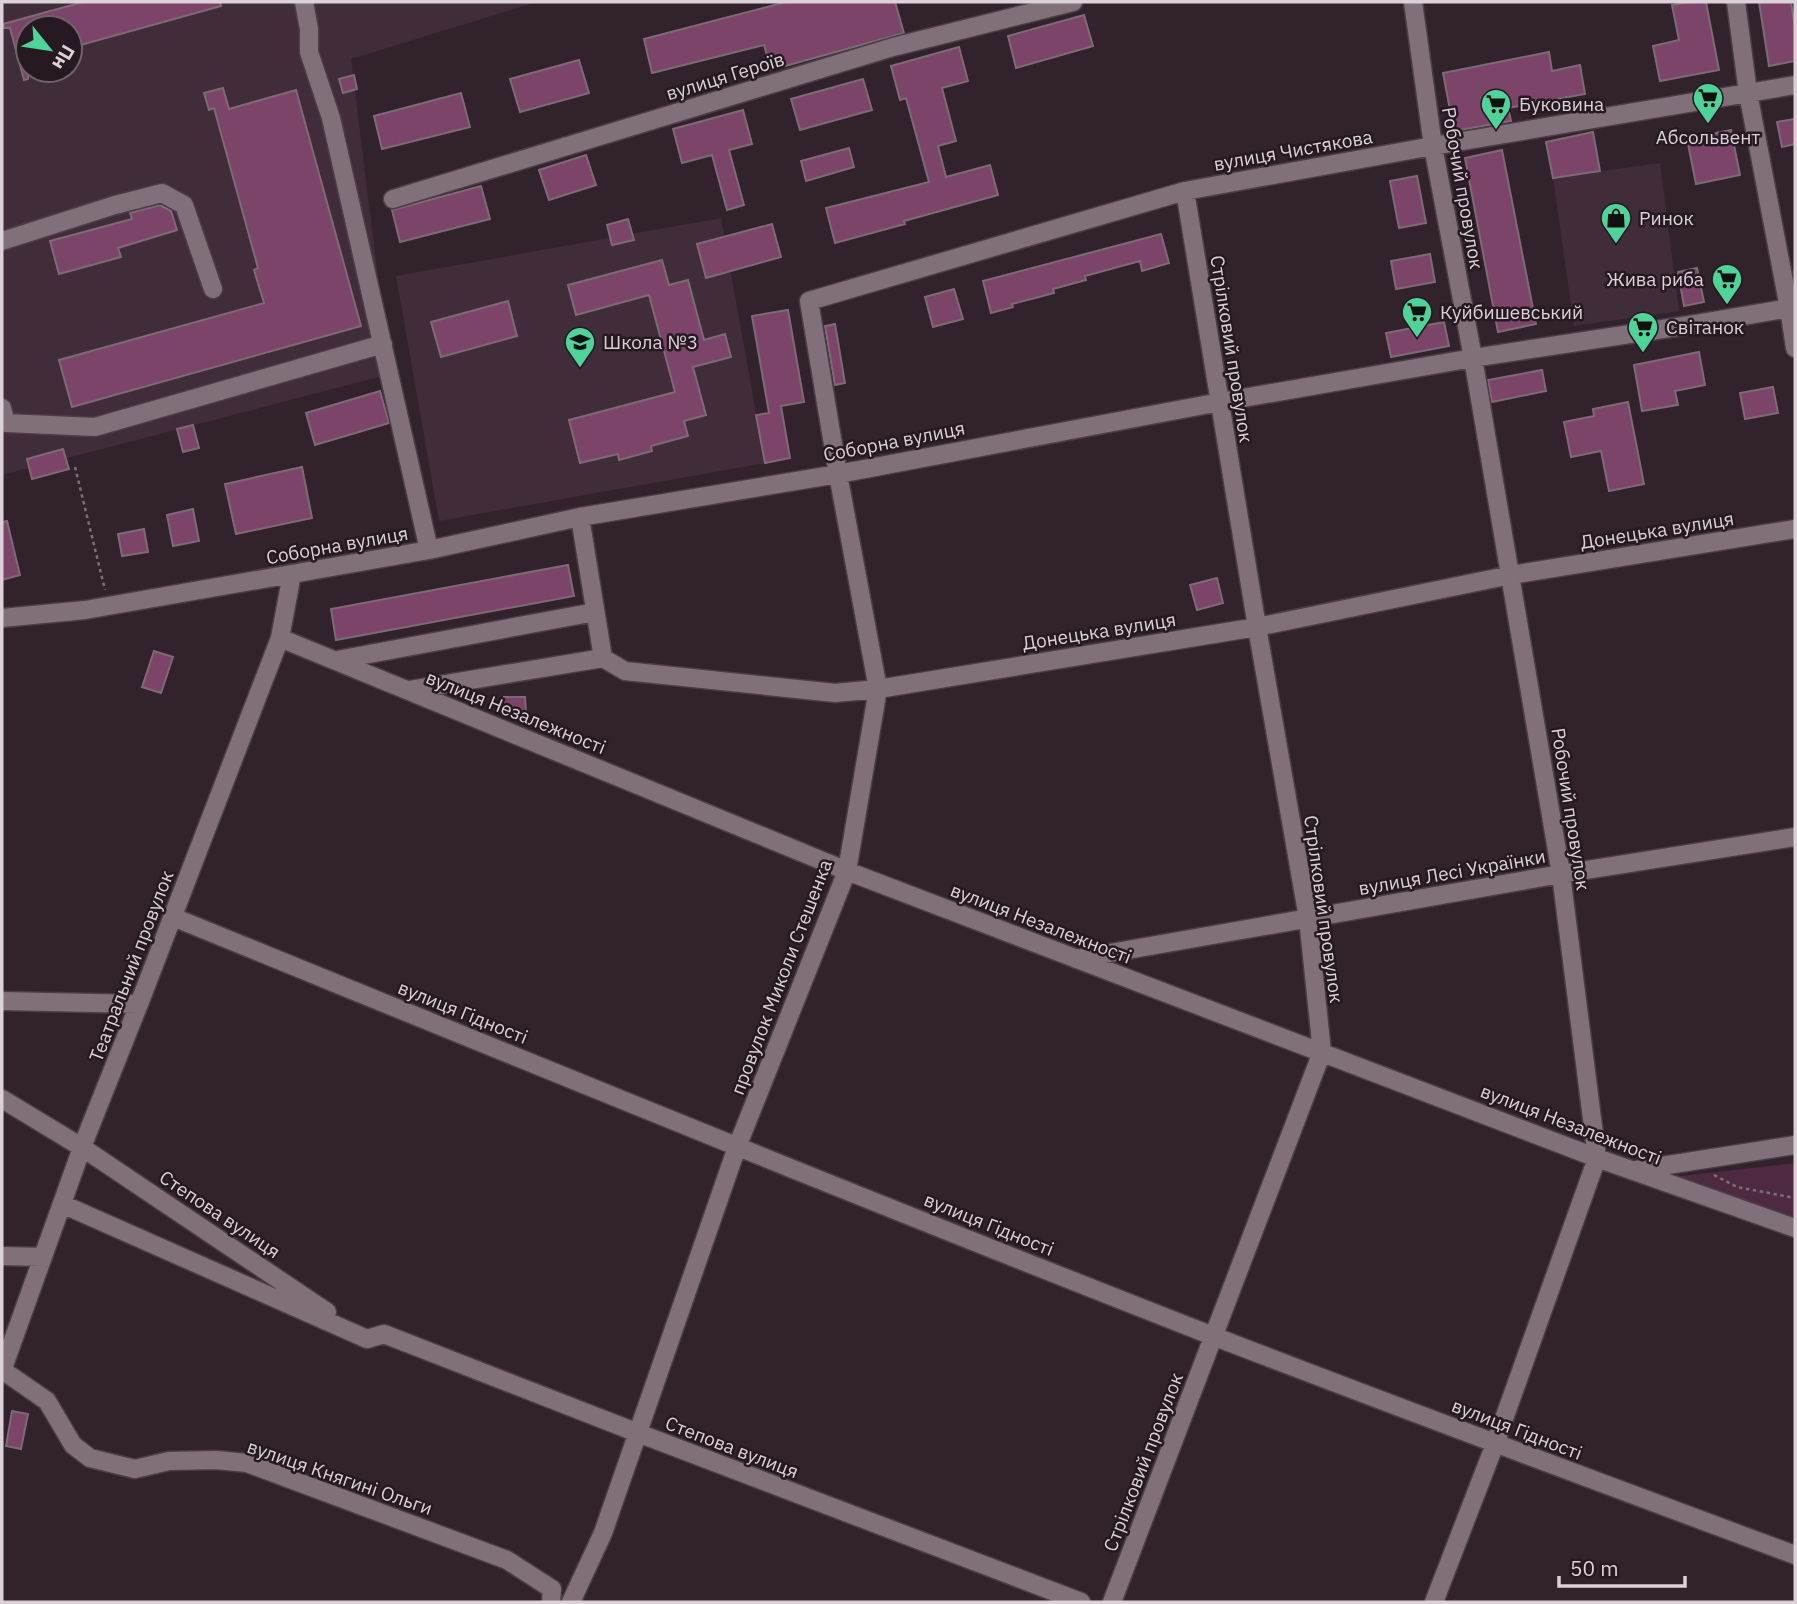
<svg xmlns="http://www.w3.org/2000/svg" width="1797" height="1604" viewBox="0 0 1797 1604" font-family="'IBM Plex Sans',sans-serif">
  <rect width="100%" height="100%" fill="#32222c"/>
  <path fill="#412d3a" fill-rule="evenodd" d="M2,2H537L351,59L390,374L2,475ZM28,28H70V70H28Z
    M1660,163L1679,311L1574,326L1553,178Z
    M721,218L765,463L439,521L396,276Z"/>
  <path fill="#4e2942" d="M1795,1163V1225L1673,1177Z"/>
  <path fill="#7d446a" stroke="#7d6a75" stroke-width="2" d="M83,2H220L221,6L70,48V28H28V79L24,80L10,28H4L3,24Z
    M786,2H895L904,33L771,70L764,45L652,73L644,39Z
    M1691,2H1706L1719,70L1660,81L1653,46L1679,40L1672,5Z
    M1759,2H1791L1795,28V61L1769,66Z
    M1084,15L1093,46L1016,68L1008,36Z
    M959,47L968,81L942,88L956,141L938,146L946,177L990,165L998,195L904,221L905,224L835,243L826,208L929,182L906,98L900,100L891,66Z
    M1549,52L1552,71L1580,65L1585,94L1508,108L1511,121L1454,131L1443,73Z
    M579,60L589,93L520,112L510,79Z
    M354,75L357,89L343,93L339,79Z
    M863,79L872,110L800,130L791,99Z
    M223,88L229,109L296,90L361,326L72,407L59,360L264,303L254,270L258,268L214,108L209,110L204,93Z
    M461,93L470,127L382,149L374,116Z
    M743,110L752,144L729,150L744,205L727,210L712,155L682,163L673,129Z
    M1795,119V144L1782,147L1777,122Z
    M1731,130L1740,175L1696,184L1687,139Z
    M1593,132L1600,171L1553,178L1546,142Z
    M849,148L854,167L806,181L801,161Z
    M1502,150L1536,324L1498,332L1465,158Z
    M586,155L596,185L549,200L539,170Z
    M1417,176L1426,223L1399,228L1390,181Z
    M481,186L490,219L400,242L392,210Z
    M160,205L171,211L177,230L118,248L121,257L59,274L50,241L132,219L130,213Z
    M628,219L634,240L612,245L607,225Z
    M772,224L781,257L706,278L697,244Z
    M1161,234L1169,263L1142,271L1140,261L1085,276L1086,280L1053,289L1054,293L1012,304L1013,307L991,313L983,281Z
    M1430,254L1435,282L1396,289L1391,261Z
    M662,260L669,285L688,280L704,340L725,334L731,357L693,367L706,415L684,421L688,436L651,446L652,451L619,460L618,454L580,463L569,420L675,392L649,295L576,315L568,285Z
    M1697,268L1704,302L1684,306L1678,272Z
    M954,289L963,319L933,327L925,297Z
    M508,301L517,336L441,357L431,322Z
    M788,310L804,402L781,406L790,458L765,463L756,415L769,413L752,316Z
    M1444,322L1449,346L1391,357L1386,333Z
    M835,324L845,383L835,385L825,326Z
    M1699,352L1705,385L1675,391L1678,405L1642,411L1634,365Z
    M1542,370L1546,391L1492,402L1488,380Z
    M1773,387L1778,413L1745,419L1740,393Z
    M380,391L389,423L315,445L306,413Z
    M1628,402L1644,484L1609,491L1601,451L1571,457L1564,422L1594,416L1593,409Z
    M193,425L199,448L183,452L177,429Z
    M63,449L69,469L32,479L27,459Z
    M302,467L312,518L236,534L225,484Z
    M193,509L199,541L173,546L167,515Z
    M7,521L20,575L2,580V522Z
    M144,529L148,552L122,556L118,534Z
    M568,565L574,596L336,640L331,609Z
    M1217,578L1223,603L1197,610L1190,585Z
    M154,651L173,657L161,693L142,687Z
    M504,697H525L526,712L504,713Z
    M12,1411L28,1414L21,1449L6,1446Z"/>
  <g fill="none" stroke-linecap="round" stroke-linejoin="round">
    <g stroke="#4b3e47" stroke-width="21">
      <path id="minor" d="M304,2L309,29V52L331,118L429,550
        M1413,2L1433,146L1473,358L1561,874L1597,1158L1495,1444L1434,1602
        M1736,2L1748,93L1789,308L1795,348
        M393,199L893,47L1073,2
        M2,241L115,205L162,193L184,205L213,289
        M2,408L6,423L95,427L383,344
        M580,517L603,658
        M2,618L85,610L429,550L580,517L838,474L1220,402L1473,358L1696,324L1795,307
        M280,638L847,871L1597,1158L1795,1228
        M337,660L595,612
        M410,690L603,658L625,671L835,693L878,689L1257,627L1511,575L1795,529
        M173,917C519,1058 865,1200 1213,1336C1407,1411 1601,1483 1795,1555
        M1076,959L1561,874L1795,837
        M2,1001L139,1004
        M2,1099L83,1148L327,1312
        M1636,1170L1795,1145
        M62,1204L367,1339L384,1334L638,1433L1081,1602
        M2,1256L43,1257
        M2,1370L47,1401L73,1445L90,1458L135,1469L169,1461L216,1460L247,1463L507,1560L552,1589L551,1602
        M2,1371L84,1142L139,1004L280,638L292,574
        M571,1602L603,1533L737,1147L847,871L878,689L838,474L809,301L1185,191L1433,146L1795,85
        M1112,1602L1322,1052L1308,918L1257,627L1185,191"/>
    </g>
    <path stroke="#7c6e77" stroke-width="2.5" stroke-dasharray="3.5 3.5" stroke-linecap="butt" d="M75,467L105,590
      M1714,1175L1737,1187L1795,1198"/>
    <use href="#minor" stroke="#816f7a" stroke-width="18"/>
  </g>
  <defs>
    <g id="supermarket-pin" transform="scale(1.575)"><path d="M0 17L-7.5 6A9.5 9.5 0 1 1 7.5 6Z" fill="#4fd398" stroke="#271922"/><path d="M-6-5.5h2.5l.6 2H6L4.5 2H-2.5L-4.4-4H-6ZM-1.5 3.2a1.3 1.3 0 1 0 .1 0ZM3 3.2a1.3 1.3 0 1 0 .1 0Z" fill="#111"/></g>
    <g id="shop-pin" transform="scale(1.575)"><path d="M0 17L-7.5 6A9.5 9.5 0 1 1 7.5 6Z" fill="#4fd398" stroke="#271922"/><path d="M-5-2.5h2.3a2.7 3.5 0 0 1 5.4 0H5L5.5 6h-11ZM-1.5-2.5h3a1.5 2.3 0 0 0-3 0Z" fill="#111"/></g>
    <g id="school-pin" transform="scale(1.575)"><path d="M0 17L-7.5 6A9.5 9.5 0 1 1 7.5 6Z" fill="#4fd398" stroke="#271922"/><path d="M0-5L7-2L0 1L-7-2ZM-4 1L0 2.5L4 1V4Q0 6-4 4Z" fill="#111"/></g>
  </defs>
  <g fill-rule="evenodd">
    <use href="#supermarket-pin" x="1708" y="98"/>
    <use href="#supermarket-pin" x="1496" y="104"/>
    <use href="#shop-pin" x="1616" y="218"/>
    <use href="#supermarket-pin" x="1727" y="279"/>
    <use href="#supermarket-pin" x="1417" y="312"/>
    <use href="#supermarket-pin" x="1643" y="327"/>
    <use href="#school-pin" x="580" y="342"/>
  </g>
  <g text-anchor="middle" stroke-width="5" stroke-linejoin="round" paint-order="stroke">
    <g font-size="19" fill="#dbd1d7" stroke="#271922">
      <text transform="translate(725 76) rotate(-17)" y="7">вулиця Героїв</text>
      <text transform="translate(1293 150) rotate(-10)" y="7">вулиця Чистякова</text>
      <text transform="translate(1463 188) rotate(80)" y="7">Робочий провулок</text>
      <text transform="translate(1232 349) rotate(81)" y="7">Стрілковий провулок</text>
      <text transform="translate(894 441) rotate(-11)" y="7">Соборна вулиця</text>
      <text transform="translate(1657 530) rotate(-9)" y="7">Донецька вулиця</text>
      <text transform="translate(337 545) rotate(-10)" y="7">Соборна вулиця</text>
      <text transform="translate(1099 631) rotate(-9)" y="7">Донецька вулиця</text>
      <text transform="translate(516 712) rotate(22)" y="7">вулиця Незалежності</text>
      <text transform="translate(1571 809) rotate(81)" y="7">Робочий провулок</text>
      <text transform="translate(1452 872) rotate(-10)" y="7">вулиця Лесі Українки</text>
      <text transform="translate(1324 909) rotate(82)" y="7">Стрілковий провулок</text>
      <text transform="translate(1041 923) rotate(21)" y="7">вулиця Незалежності</text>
      <text transform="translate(131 966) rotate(-69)" y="7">Театральний провулок</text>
      <text transform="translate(781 977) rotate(-69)" y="7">провулок Миколи Стешенка</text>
      <text transform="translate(463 1012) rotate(22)" y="7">вулиця Гідності</text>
      <text transform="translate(1571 1124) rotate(21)" y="7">вулиця Незалежності</text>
      <text transform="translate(220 1214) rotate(34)" y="7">Степова вулиця</text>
      <text transform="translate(989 1224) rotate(22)" y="7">вулиця Гідності</text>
      <text transform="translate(1517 1429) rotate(21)" y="7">вулиця Гідності</text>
      <text transform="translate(732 1447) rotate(21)" y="7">Степова вулиця</text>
      <text transform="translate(1143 1462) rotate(-69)" y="7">Стрілковий провулок</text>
      <text transform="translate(340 1477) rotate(19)" y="7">вулиця Княгині Ольги</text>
    </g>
    <g font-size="19" fill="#dbd1d7" stroke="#271922" text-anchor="start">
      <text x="1519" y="111">Буковина</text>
      <text x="1708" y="144" text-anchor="middle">Абсольвент</text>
      <text x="1639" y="225">Ринок</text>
      <text x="1704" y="286" text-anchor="end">Жива риба</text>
      <text x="1440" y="319">Куйбишевський</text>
      <text x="1666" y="334">Світанок</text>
      <text x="603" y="349">Школа №3</text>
    </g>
  </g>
  <rect width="1797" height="1604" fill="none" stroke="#dbd1d7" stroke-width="7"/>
  <g transform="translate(49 49) rotate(120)"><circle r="33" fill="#271922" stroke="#6f636a" stroke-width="2"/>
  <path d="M0-5L12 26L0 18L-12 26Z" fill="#4fd398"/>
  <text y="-10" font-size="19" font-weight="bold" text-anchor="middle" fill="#dbd1d7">Пн</text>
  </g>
  <path d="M1559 1576v10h126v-10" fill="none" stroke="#dbd1d7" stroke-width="3.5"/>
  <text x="1570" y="1576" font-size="21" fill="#dbd1d7" stroke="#271922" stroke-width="5" paint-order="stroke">50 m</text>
</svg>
